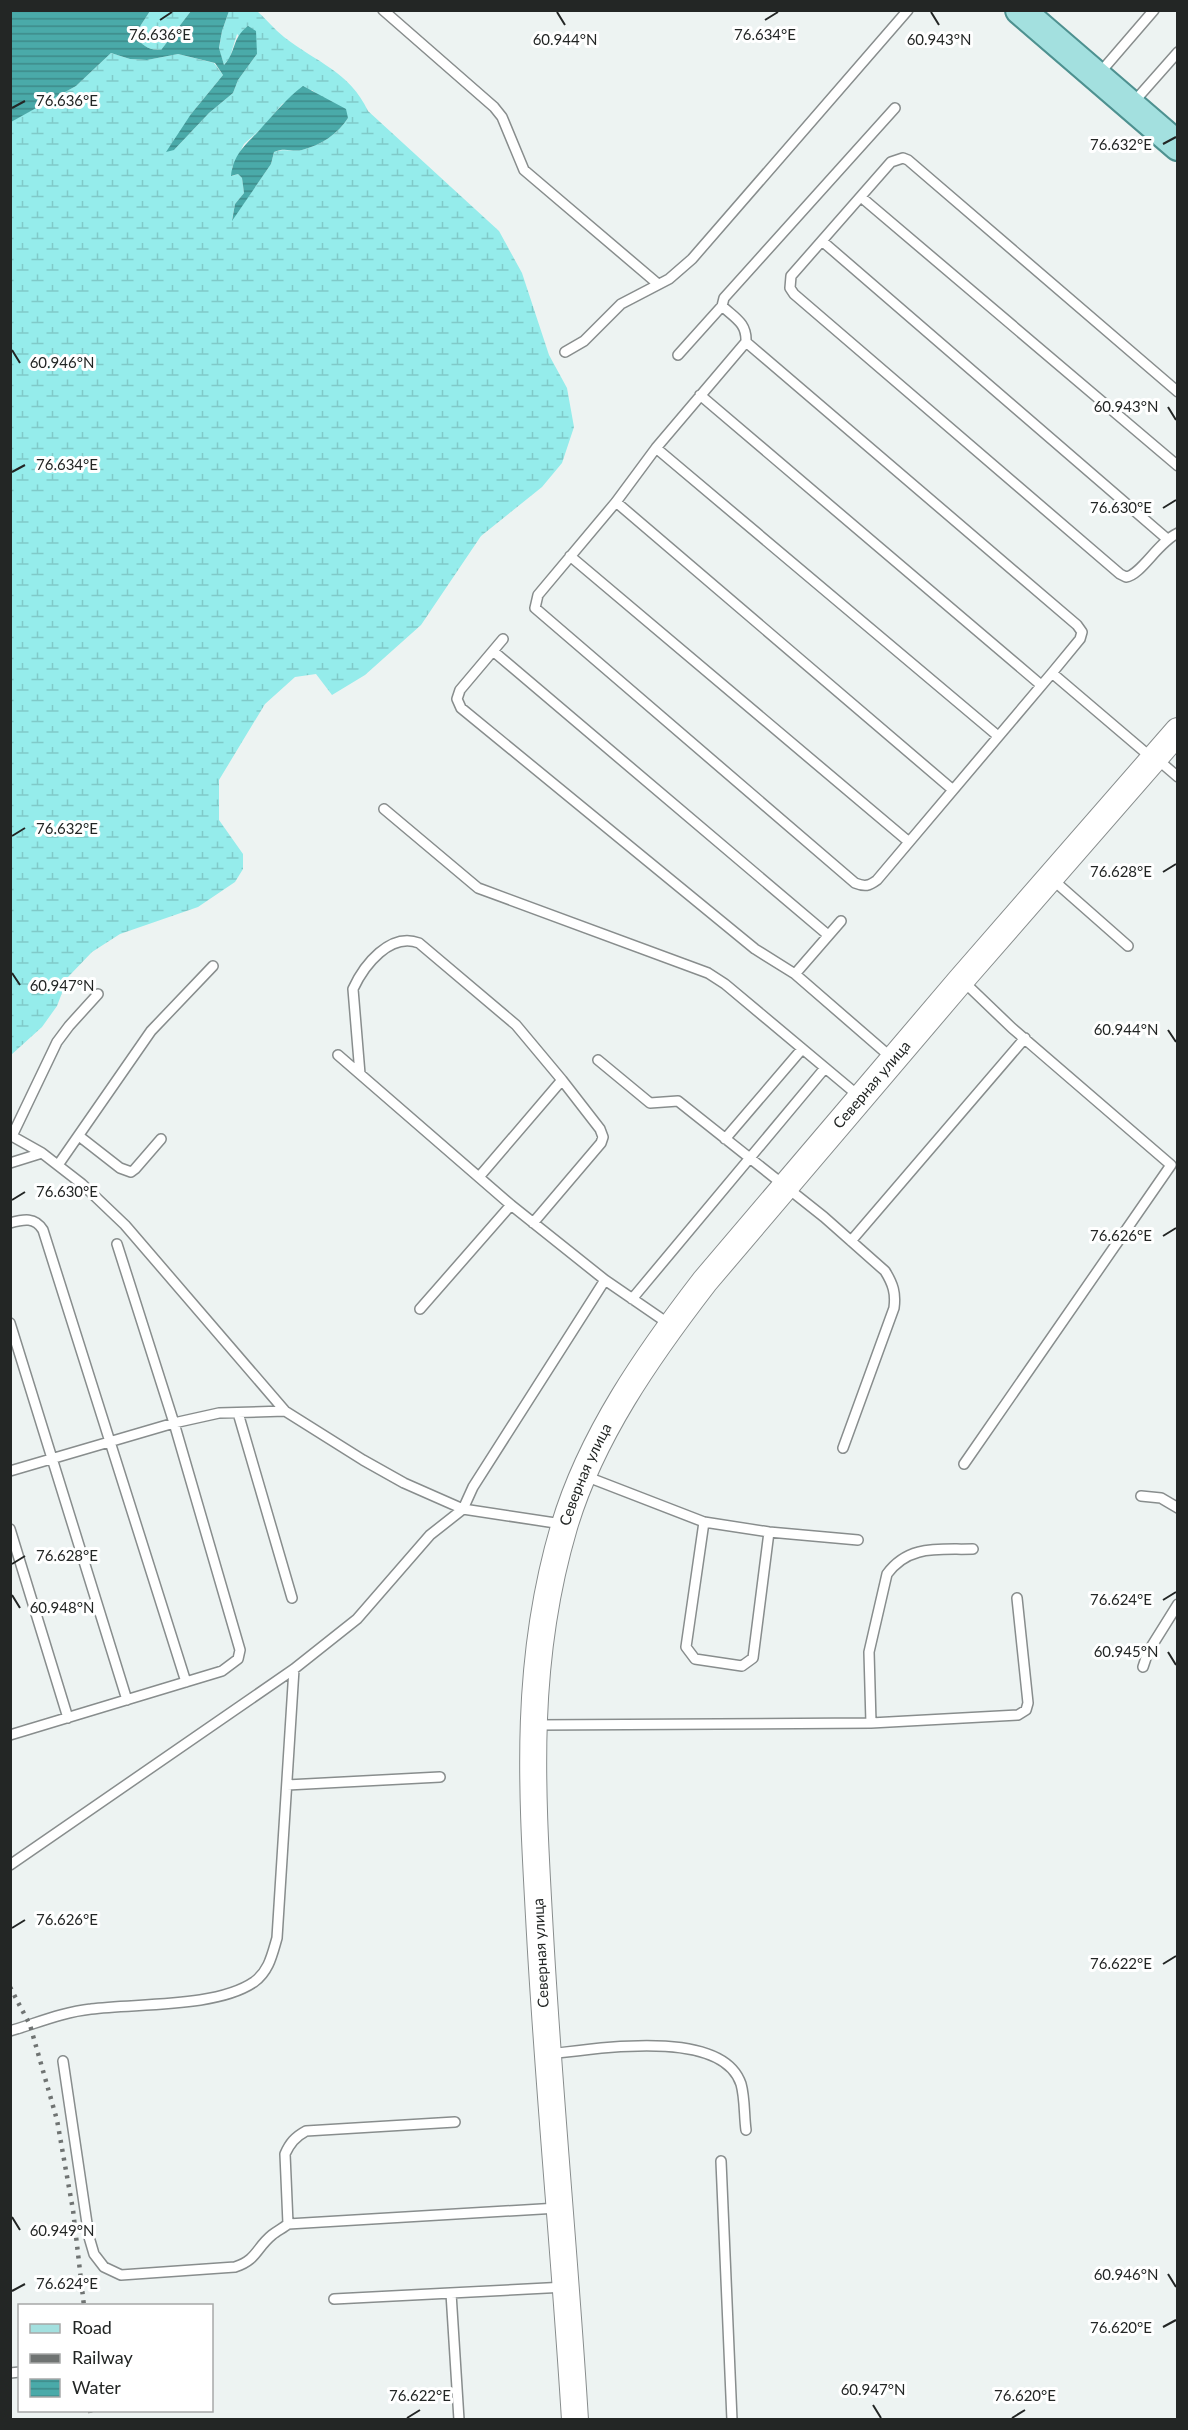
<svg xmlns="http://www.w3.org/2000/svg" width="1188" height="2430" viewBox="0 0 1188 2430" font-family="Lato,sans-serif">
  <defs>
    <pattern id="wetland-marsh" width="20" height="14" patternUnits="userSpaceOnUse" patternTransform="scale(1.5)"><rect width="20" height="14" fill="#95eceb"/><path d="M1 5h8M5 5V1M11 12h8M15 12V8" fill="none" stroke="#80cac9"/></pattern>
    <pattern id="water-rules" width="6" height="5" patternUnits="userSpaceOnUse" patternTransform="scale(1.5)"><rect width="6" height="5" fill="#4aaaa9"/><path d="M0 2.5h6" fill="none" stroke="#3d8a89"/></pattern>
  </defs>
  <rect width="100%" height="100%" fill="#edf3f2"/>
  <path fill="url(#wetland-marsh)" fill-rule="evenodd" d="M150,11H191L161,50C150,50 145,47 138,40L139,28Z
    M229,11H257C266,19 274,29 284,37C316,62 350,72 368,111L499,231L522,273L549,355L567,388L574,427L562,463L542,487L481,536L421,625L365,675L332,695L316,674L295,677L265,704L219,780V820L243,854V869L235,882L198,907L120,934L92,952L68,977L57,1006L42,1027L11,1055L10,122L76,86L111,53L130,59L147,60L178,54L214,63L223,75L191,114L174,150L209,113L233,93L238,80L257,54L237,34L230,57L224,65L219,49L222,31ZM312,90L348,118C338,134 321,145 302,150C291,152 285,148 274,152L271,164L232,220L235,204L244,193L242,178L238,174L232,176V168L244,144L264,126L282,104Z"/>
  <path fill="url(#water-rules)" d="M11,10L150,11L139,28L138,40C145,47 150,50 161,50L191,11H229L222,31L219,48L224,65C237,51 231,39 248,26L256,31L257,54L238,80L233,93L209,113L174,150L166,152L191,114L223,75L215,63L178,54L147,60L130,59L111,53L76,86L11,122Z
    M303,86L346,109L348,118C338,134 321,145 302,150C291,152 285,147 274,152L271,164L232,221L235,204L244,193L242,178L238,174L231,176C234,151 248,144 263,126C276,112 287,98 303,86Z"/>
  <g fill="none" stroke-linecap="round" stroke-linejoin="round">
    <g stroke="#888d8d" stroke-width="12">
      <path id="lane" d="M383,10L494,107L502,117L524,170L658,284
        M1098,75L1154,10
        M1132,104L1178,52
        M861,197L1178,466
        M822,241L1166,538
        M722,306L724,298L895,108
        M565,352L584,341L621,304L669,279L692,259L908,10
        M678,355L722,306C735,318 747,323 746,342L656,448L616,502L538,595L535,608L855,883C865,887 869,886 877,880L1052,673L1080,639L1082,632L1077,625L746,342
        M1178,392L908,160L903,158L891,162L791,276L790,288L794,294L1120,574L1126,577C1141,575 1158,542 1178,533
        M700,395L1041,685
        M656,448L998,736
        M616,502L953,790
        M570,556L909,842
        M503,639L460,690L457,699L461,708L755,949L795,974L893,1059
        M493,651L828,935
        M1052,673L1153,759
        M1157,759L1178,777
        M384,809L478,888L708,973L725,984L860,1097
        M1052,879L1128,946
        M795,974L841,921
        M963,981L1012,1028L1171,1165L964,1464
        M338,1055L511,1205L605,1280
        M598,1060L650,1103L678,1101L824,1217L885,1271C893,1284 896,1293 894,1308L843,1448
        M360,1074L353,989C364,965 390,932 419,943L516,1025L562,1080L479,1177
        M10,1135L42,1153
        M12,1136L57,1042L69,1026L98,994
        M79,1136L120,1168L131,1172L135,1169L161,1139
        M725,1139L802,1049
        M10,1163L42,1153L82,1184L125,1225L285,1411
        M58,1165L151,1031L213,966
        M10,1223C24,1219 35,1217 43,1230L186,1682
        M533,1223L601,1143L603,1137L600,1129L562,1080
        M851,1241L1025,1038
        M632,1299L825,1068
        M420,1309L511,1205
        M10,1323L127,1700
        M238,1413L292,1598
        M10,1471L174,1423L219,1413L285,1411L363,1460L404,1483L463,1509L473,1487L605,1280L669,1324
        M585,1476L704,1522L769,1532L858,1540
        M1141,1496L1161,1498L1178,1508
        M704,1522L686,1647L695,1659L742,1666L753,1658L769,1532
        M10,1529L68,1718
        M1143,1667L1148,1652L1178,1604
        M871,1723L869,1652L887,1574C909,1544 939,1550 973,1549
        M535,1725L871,1723L1018,1715L1026,1710L1028,1703L1017,1598
        M10,1735L222,1671L238,1659L240,1650L174,1423L117,1244
        M287,1785L440,1777
        M10,1865L294,1669L357,1619L430,1535L463,1509L562,1524
        M10,2031C37,2023 63,2012 91,2009C136,2003 216,2008 254,1982C269,1971 272,1955 277,1938L294,1669
        M550,2054C594,2049 722,2027 741,2084C745,2098 744,2116 746,2130
        M63,2061L89,2237L94,2254L104,2267L121,2275L235,2267C257,2260 256,2248 272,2235C277,2231 283,2228 288,2224
        M455,2122L306,2131C295,2137 290,2143 285,2154L288,2224L558,2208
        M721,2161L732,2420
        M451,2293L459,2420
        M334,2299L566,2287
        M10,2373L20,2372"/>
    </g>
    <g stroke="#888d8d" stroke-width="28">
      <g id="secondary">
        <path id="s1" d="M575,2420C565,2257 549,2096 540,1934C532,1791 523,1666 564,1527C591,1436 648,1355 705,1281L961,980L1178,731"/>
      </g>
    </g>
    <g stroke="#4e9190" stroke-width="32">
      <path id="primary" d="M1020,10L1178,146"/>
    </g>
    <use href="#lane" stroke="#fff" stroke-width="9"/>
    <use href="#secondary" stroke="#fff" stroke-width="26"/>
    <use href="#primary" stroke="#a3e0df" stroke-width="28"/>
    <path stroke="#6f7372" stroke-width="4.5" stroke-dasharray="3 6" stroke-linecap="butt" d="M10,1987L30,2025L57,2120L73,2210L84,2306
      M90,2410L91,2420"/>
  </g>
  <path fill="none" stroke="#232625" stroke-width="2" d="M557,12L565,25M931,12L939,25M160,20L172,12M765,20L778,12M12,108L25,101M1163,144L1176,137M12,350L20,363M1168,407L1176,420M12,472L25,465M1163,508L1176,500M12,836L25,828M1163,872L1176,864M12,973L20,985M1168,1030L1176,1042M12,1200L25,1192M1163,1236L1176,1228M12,1564L25,1556M12,1595L20,1608M1163,1600L1176,1592M1168,1652L1176,1665M12,1928L25,1920M1163,1964L1176,1956M12,2217L20,2230M1168,2274L1176,2287M12,2291L25,2284M1163,2327L1176,2320M873,2405L881,2418M407,2418L420,2410M1012,2418L1025,2410"/>
  <g text-anchor="middle" stroke-width="6" stroke-linejoin="round" paint-order="stroke">
    <g font-size="15" fill="#232625" stroke="#fff">
      <text dy="5" stroke="none"><textPath href="#s1" startOffset="1440">Северная улица</textPath></text>
      <text dy="5" stroke="none"><textPath href="#s1" startOffset="954">Северная улица</textPath></text>
      <text transform="translate(541 1953) rotate(-93)" y="5">Северная улица</text>
    </g>
  </g>
  <g font-size="15" text-anchor="middle" fill="#232625" stroke="#fff" stroke-width="6" stroke-linejoin="round" paint-order="stroke">
    <text x="160" y="40">76.636°E</text>
    <text x="765" y="40">76.634°E</text>
    <text x="565" y="45">60.944°N</text>
    <text x="939" y="45">60.943°N</text>
    <text x="67" y="106">76.636°E</text>
    <text x="1121" y="150">76.632°E</text>
    <text x="62" y="368">60.946°N</text>
    <text x="1126" y="412">60.943°N</text>
    <text x="67" y="470">76.634°E</text>
    <text x="1121" y="513">76.630°E</text>
    <text x="67" y="834">76.632°E</text>
    <text x="1121" y="877">76.628°E</text>
    <text x="62" y="991">60.947°N</text>
    <text x="1126" y="1035">60.944°N</text>
    <text x="67" y="1197">76.630°E</text>
    <text x="1121" y="1241">76.626°E</text>
    <text x="67" y="1561">76.628°E</text>
    <text x="1121" y="1605">76.624°E</text>
    <text x="62" y="1613">60.948°N</text>
    <text x="1126" y="1657">60.945°N</text>
    <text x="67" y="1925">76.626°E</text>
    <text x="1121" y="1969">76.622°E</text>
    <text x="62" y="2236">60.949°N</text>
    <text x="1126" y="2280">60.946°N</text>
    <text x="67" y="2289">76.624°E</text>
    <text x="1121" y="2333">76.620°E</text>
    <text x="873" y="2395">60.947°N</text>
    <text x="420" y="2401">76.622°E</text>
    <text x="1025" y="2401">76.620°E</text>
  </g>
  <rect width="1188" height="2430" fill="none" stroke="#232625" stroke-width="24"/>
  <rect x="18" y="2304" width="195" height="108" fill="#ffffff" stroke="#a7a8a8" stroke-width="1.5"/>
  <rect x="30" y="2324" width="30" height="9" fill="#a3e0df" stroke="#a7a8a8" stroke-width="1.5"/>
  <text x="72" y="2334" font-size="18" fill="#232625">Road</text>
  <rect x="30" y="2354" width="30" height="9" fill="#6f7372" stroke="#a7a8a8" stroke-width="1.5"/>
  <text x="72" y="2364" font-size="18" fill="#232625">Railway</text>
  <rect x="30" y="2379" width="30" height="18" fill="url(#water-rules)" stroke="#a7a8a8" stroke-width="1.5"/>
  <text x="72" y="2394" font-size="18" fill="#232625">Water</text>
</svg>
